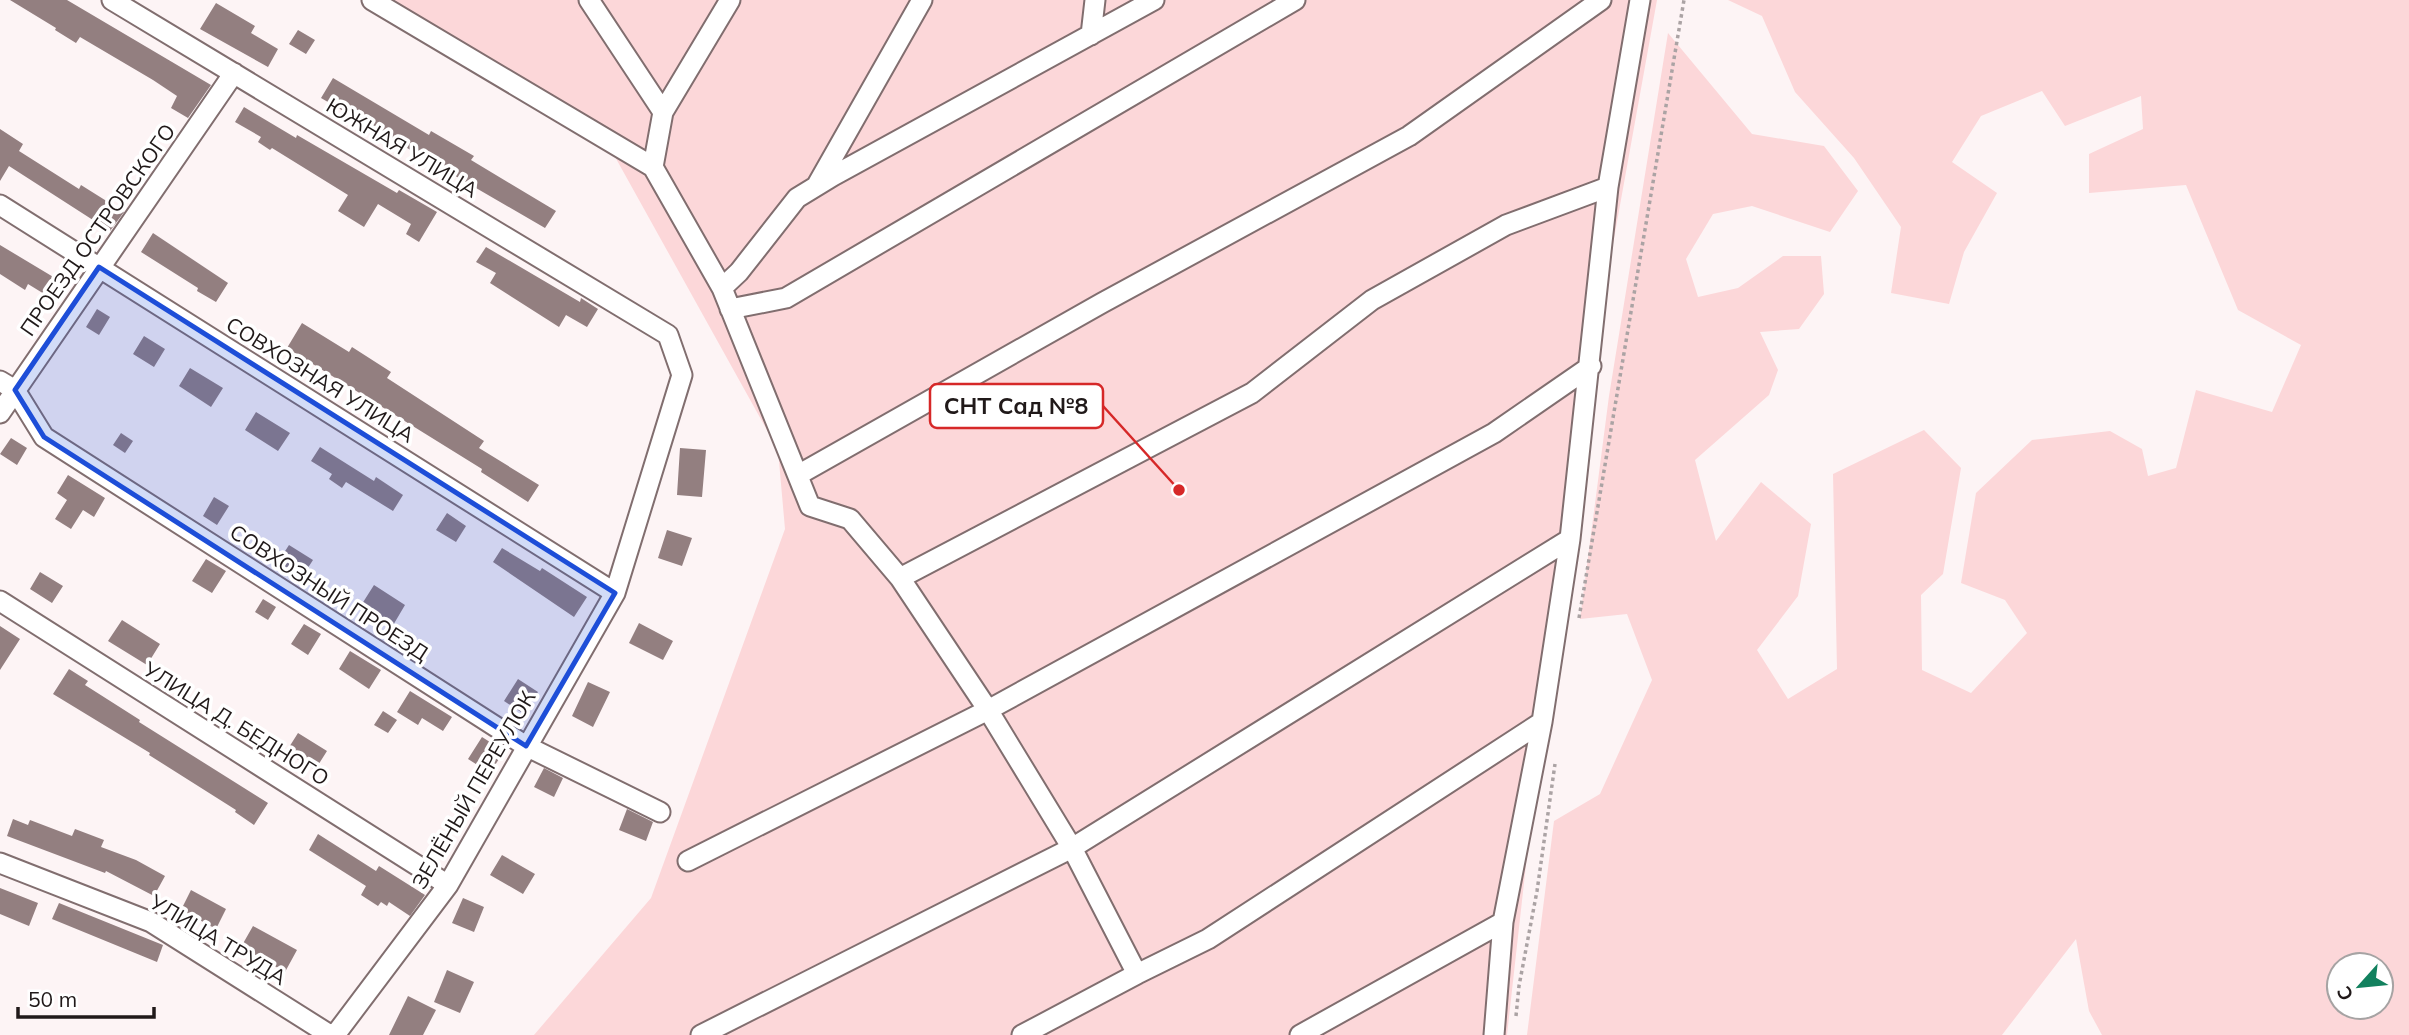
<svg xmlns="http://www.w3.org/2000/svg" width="2409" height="1035" viewBox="0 0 2409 1035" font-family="Mulish,sans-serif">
  <rect width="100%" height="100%" fill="#fdf4f5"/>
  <path fill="#fcd7d9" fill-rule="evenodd" d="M366,0H1657L1591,366L1542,722L1507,1035H534L651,898L785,529L778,450L609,146Z
    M1728,0H2409V1035H2102L2089,1011L2076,939L2002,1035H1527L1554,821L1600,794L1652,680L1627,614L1580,619L1609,396L1668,33L1752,134L1824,146L1858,191L1830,232L1752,206L1713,214L1686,259L1698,297L1738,288L1783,256H1821L1824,294L1799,329L1760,332L1778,370L1769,395L1695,460L1716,541L1761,482L1811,524L1798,596L1757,650L1788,699L1837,669L1833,474L1924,430L1961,468L1943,574L1921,595L1922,670L1971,693L2027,633L2005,600L1961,583L1976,493L2032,440L2110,431L2142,449L2148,476L2176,468L2196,390L2272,412L2301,345L2238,310L2186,185L2089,193V154L2143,129L2141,96L2065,126L2042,91L1981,116L1952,162L1997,193L1964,252L1949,304L1891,293L1901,227L1854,158L1795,92L1762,16ZM2381,965V1007H2339V965Z"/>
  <path fill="#937f80" d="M10,0H67L211,85L188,118L171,108L177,96L153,80L80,37L76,43L55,30L56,28Z
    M216,3L255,26L251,33L278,49L268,67L200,29Z
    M298,30L315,40L306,54L289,44Z
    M333,78L429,135L431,131L474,156L471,160L556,211L545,228L321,98Z
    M244,107L296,138L297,135L397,193L399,190L437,212L419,242L406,234L411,224L378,204L364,227L338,211L348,195L272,148L270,150L258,142L261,137L235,122Z
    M0,129L23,144L19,151L79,189L81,185L124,212L110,231L9,166L0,181Z
    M153,233L228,283L216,302L197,291L198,288L141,252Z
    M0,245L65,284L54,300L28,284L25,290L0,274Z
    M486,247L580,302L581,298L598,309L587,327L566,315L559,327L490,283L496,273L476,262Z
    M97,309L110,317L99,335L86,327Z
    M302,323L349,352L352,347L391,372L387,378L484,441L479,448L539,485L528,502L481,472L482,469L287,348Z
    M144,336L165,349L154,367L133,354Z
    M190,368L223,388L211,407L179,386Z
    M256,412L290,433L278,451L245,430Z
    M121,433L133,441L125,453L113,445Z
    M11,438L27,448L17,465L0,454Z
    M320,447L374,481L376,477L403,495L393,511L346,482L342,488L329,479L332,474L311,461Z
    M680,448L706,450L702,497L677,495Z
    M68,475L105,498L94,517L83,510L71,529L55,519L67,500L57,493Z
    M214,497L229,506L217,525L203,516Z
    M447,513L466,526L456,542L436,530Z
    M667,530L692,538L682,566L658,558Z
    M289,545L313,560L302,577L278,562Z
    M502,548L540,571L542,568L587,597L574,617L493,562Z
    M206,559L226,571L212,593L192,581Z
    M40,572L63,586L52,603L30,589Z
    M374,585L405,605L392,627L360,607Z
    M263,599L276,607L268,620L255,612Z
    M122,620L160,644L147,665L108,641Z
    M639,623L673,641L663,660L629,643Z
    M304,624L321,634L308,655L291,644Z
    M0,626L20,639L0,670Z
    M350,651L381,670L369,689L339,669Z
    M69,669L88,681L85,685L140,720L139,722L268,803L254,825L235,812L236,810L149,755L150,753L53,694Z
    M518,679L538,692L524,714L504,701Z
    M588,682L610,692L593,727L572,716Z
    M410,691L452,717L443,731L422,718L418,725L397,712Z
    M383,711L397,720L388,733L374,725Z
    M298,733L327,751L315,770L286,752Z
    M482,737L504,751L490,773L468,759Z
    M544,768L563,778L554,797L534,787Z
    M627,809L653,822L646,841L619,830Z
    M13,819L28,825L30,820L72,836L75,829L104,840L101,847L136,860L165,876L154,896L106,871L105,873L7,836Z
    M318,834L376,871L379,866L425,895L410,916L389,902L387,906L381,902L378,906L361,895L366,886L309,850Z
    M502,855L535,874L523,894L490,875Z
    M0,888L38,903L29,926L0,914Z
    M191,890L226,909L216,929L181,910Z
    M463,898L484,907L474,932L452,923Z
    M59,903L163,945L157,962L52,919Z
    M253,926L297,950L285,972L241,947Z
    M447,970L474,982L460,1013L434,1002Z
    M408,996L436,1010L423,1035H389Z"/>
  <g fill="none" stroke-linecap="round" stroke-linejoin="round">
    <g stroke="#816e6f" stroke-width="23">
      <path id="minor" d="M112,0L668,335L682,375L615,593L448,885L335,1035
        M372,0L653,167L722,288
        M589,0L663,112L653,167
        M1154,0L833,176L797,198L739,272L722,288L810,506L850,519L900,578L988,710L1072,848L1137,974L1208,939L1542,722
        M1091,35L1095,0
        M663,112L730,0
        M817,185L922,0
        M0,205L615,593
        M730,309L786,298L1295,0
        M0,381L15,390L44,437L526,746L660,812
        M0,413L234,73
        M798,475L1102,303L1409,136L1601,0
        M900,578L1252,393L1372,300L1506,225L1608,187
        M0,601L448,885
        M688,861L988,710L1494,433L1591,366
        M0,863L151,922L330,1035
        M701,1035L1072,848L1570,539
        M1022,1035L1137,974
        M1300,1035L1503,922
        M1494,1035L1503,922L1542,722L1570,539L1608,187L1640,0"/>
    </g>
    <path stroke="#aba3a4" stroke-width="3.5" stroke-dasharray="3.5 3.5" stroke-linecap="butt" d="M1579,618L1684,0
      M1516,1016L1519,986L1537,891L1555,764"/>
    <use href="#minor" stroke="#fff" stroke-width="19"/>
  </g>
  <path fill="#1d4ed8" fill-opacity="0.2" stroke="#1d4ed8" stroke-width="5" stroke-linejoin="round" d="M99,267L615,593L526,746L44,437L15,390Z"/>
  <g text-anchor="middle" stroke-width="7" stroke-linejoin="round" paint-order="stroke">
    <g font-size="21" fill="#201919" stroke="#fff">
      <text transform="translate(402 148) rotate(31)" y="7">ЮЖНАЯ УЛИЦА</text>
      <text transform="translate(98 230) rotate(-55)" y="7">ПРОЕЗД ОСТРОВСКОГО</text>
      <text transform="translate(320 380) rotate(32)" y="7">СОВХОЗНАЯ УЛИЦА</text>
      <text transform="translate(329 593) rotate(33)" y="7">СОВХОЗНЫЙ ПРОЕЗД</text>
      <text transform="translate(236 724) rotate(32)" y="7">УЛИЦА Д. БЕДНОГО</text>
      <text transform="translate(474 790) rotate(-60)" y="7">ЗЕЛЁНЫЙ ПЕРЕУЛОК</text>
      <text transform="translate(218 940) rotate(31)" y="7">УЛИЦА ТРУДА</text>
    </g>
  </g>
  <path fill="none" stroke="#d62828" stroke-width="2.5" d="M1179 490L1103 406"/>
  <circle fill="#d62828" stroke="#fff" stroke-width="2.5" cx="1179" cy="490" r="7"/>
  <rect fill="#fff" stroke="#d62828" stroke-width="2.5" x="930" y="384" width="173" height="44" rx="7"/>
  <g font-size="23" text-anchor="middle" font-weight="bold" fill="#201919">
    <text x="1016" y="414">СНТ Сад №8</text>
  </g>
  <g transform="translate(2360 986) rotate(243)"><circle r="33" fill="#ffffff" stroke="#a6a3a3" stroke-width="2"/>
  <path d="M0-5L12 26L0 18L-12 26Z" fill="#12815e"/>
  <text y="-10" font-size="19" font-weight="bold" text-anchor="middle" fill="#201919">С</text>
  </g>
  <path d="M18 1007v10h136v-10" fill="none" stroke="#201919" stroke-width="3.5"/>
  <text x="28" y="1007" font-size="21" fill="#201919" stroke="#ffffff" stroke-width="5" paint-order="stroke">50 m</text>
</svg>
